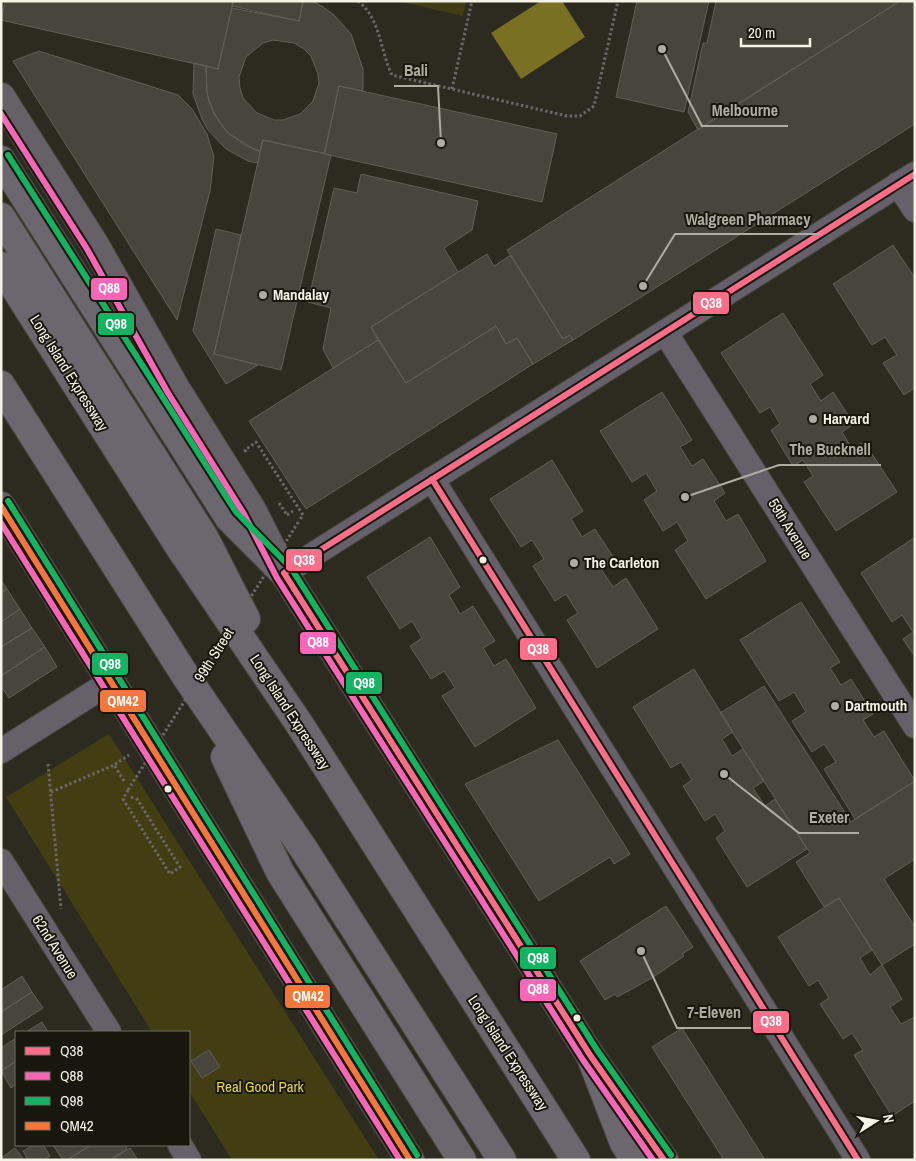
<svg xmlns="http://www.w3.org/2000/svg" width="916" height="1161" viewBox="0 0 916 1161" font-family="'Archivo Narrow',sans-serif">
  <rect width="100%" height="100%" fill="#2d2b20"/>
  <path fill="#433d14" d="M398,1H466L463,16Z
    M109,734L379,1160H232L189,1091V1032H152L6,797Z"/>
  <path fill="#797024" d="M541,1H562L585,37L521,79L491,33Z"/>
  <path fill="#47453c" stroke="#626057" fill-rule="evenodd" d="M5,1H231L233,2L218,69L1,20Z
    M303,1H312L323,7L334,15L351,34L363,69V91L339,86L325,152L322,153L263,140L260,151L255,150L228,133L214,114L207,93L206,66L218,69L232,8L299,21ZM273,40L294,43L304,49L311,56L318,74L319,83L313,101L300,114L283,120H274L257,113L243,98L240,88L239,77L246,57L263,43Z
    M303,1L299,21L232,6L233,1Z
    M637,1H709L684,112L616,97Z
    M716,1H900L698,130L688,112L703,43H707Z
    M900,1H915V124L573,340L570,335L563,339L507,250Z
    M39,51L178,95L192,109L207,134L214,157L210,191L177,320L13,61Z
    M194,63L206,66L207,93L210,105L220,123L228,133L245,145L260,151L258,163L248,161L226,149L208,130L202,119L193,94Z
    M339,86L557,134L542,202L324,154Z
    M263,140L331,155L281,370L214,354Z
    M361,174L478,201L472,230L444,248L458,272L371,327L378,340L333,368L323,349L331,308L308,302L334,188L357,193Z
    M216,229L241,235L214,354L258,365L226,384L193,331Z
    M893,245L915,278V388L904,395L883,363L897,355L885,337L872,345L833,284Z
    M487,254L494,266L511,255L563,339L570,335L573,340L533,364L517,338L506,344L496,326L406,383L371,327Z
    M783,313L823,375L810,384L821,401L833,392L854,424L842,432L852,449L864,442L897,492L836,531L804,482L813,476L803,460L793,466L771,430L780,424L770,407L760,413L721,353Z
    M496,326L506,344L517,338L533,364L306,509L249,421L378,340L406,383Z
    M662,392L692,440L680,447L692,466L703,459L725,493L714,501L726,521L738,514L766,561L706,599L675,550L688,541L677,522L663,531L644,500L657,491L646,473L632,482L600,431Z
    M552,460L583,511L571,519L582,537L595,529L615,560L601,569L613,587L626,578L658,629L597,668L567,620L578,613L566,594L555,601L533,566L544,559L532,540L521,547L490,499Z
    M430,537L460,587L449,595L460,614L473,606L495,641L483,648L494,666L506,659L536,708L475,747L442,696L455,688L444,671L431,679L410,646L422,638L412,621L400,629L367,577Z
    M914,538H915V657L903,639L913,632L902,615L892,622L861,573Z
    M1,580L7,589L1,593Z
    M7,589L20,609L1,622V593Z
    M801,602L840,662L830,668L841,685L851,679L873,714L863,720L874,737L884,731L915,781L855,819L824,769L836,762L824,744L812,752L792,721L806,712L794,692L779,701L740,640Z
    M20,609L32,628L1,647V622Z
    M32,628L45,647L1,676V647Z
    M45,647L57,667L9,698L1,686V676Z
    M694,669L733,732L722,739L732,756L743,749L764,781L753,788L765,806L775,799L807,849L747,887L716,838L725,831L715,814L705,821L683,786L692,780L681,762L671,768L633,707Z
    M764,686L851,822L915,781V859L884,879L915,927V944L882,965L839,898L824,907L796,862L810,853L720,713Z
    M558,740L630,854L614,864L610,857L539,901L465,784Z
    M839,898L872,950L860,958L870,975L882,965L902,999L890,1007L901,1024L915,1017V1101L892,1116L854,1055L863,1050L852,1033L843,1039L820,1004L829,998L818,980L809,986L778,937Z
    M666,906L693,947L682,954L684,956L652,978L617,997L615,994L605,1000L580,961Z
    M22,976L32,992L1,1012V990Z
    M32,992L43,1008L1,1035V1012Z
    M42,1022L48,1032H26Z
    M682,1028L721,1090L765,1160H724L652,1047Z
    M16,1038V1061L1,1071V1048Z
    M209,1050L220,1067L202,1078L191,1061Z
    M16,1061V1084L11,1088L1,1071Z
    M34,1145H43L50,1156L44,1160H28L23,1151Z
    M53,1145H91L67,1160H63Z
    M91,1145H125L127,1149L110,1160H67Z
    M15,1148L24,1160H1V1158Z
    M130,1148L138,1160H111Z"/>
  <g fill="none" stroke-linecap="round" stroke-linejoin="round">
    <g stroke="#48463d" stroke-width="26">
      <path id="minor" d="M898,184L915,210
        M665,332L915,726
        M432,479L858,1160
        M284,573L915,174
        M1,751L112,681
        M1,861L109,1032
        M180,1145L189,1160"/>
    </g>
    <g stroke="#48463d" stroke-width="30">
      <path id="major" d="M1,97L95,245L176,389L252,510L284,573L590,1055L664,1160
        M1,506L410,1160"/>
    </g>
    <g stroke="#48463d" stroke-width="30">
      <path id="highway" d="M1,160L229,518L284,573
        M1,217L204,537L246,619
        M1,266L180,548L300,725L576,1160
        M1,385L185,675L305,851L502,1160
        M225,757L280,872L462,1160
        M590,1055L624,1143L635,1160"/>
    </g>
    <path stroke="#6a676a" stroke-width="3" stroke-dasharray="2.5 2.5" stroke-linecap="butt" d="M358,1C381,19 380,51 392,75L567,116H580L594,106L618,1
      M452,89L472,1
      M246,452L245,450L256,442L303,515L299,521
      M279,503L287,515
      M48,764L61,909
      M124,781L114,765L129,755
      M128,790L123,799L170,874L180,867L135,796
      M51,792L114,765"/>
    <use href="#minor" stroke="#65616a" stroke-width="24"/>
    <use href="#major" stroke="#656167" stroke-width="28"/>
    <use href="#highway" stroke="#6c666e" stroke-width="28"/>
    <path stroke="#6a676a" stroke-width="3" stroke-dasharray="2.5 2.5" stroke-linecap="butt" d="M287,515L293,511
      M128,790L299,521
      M131,798L135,796"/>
    <g stroke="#18170e" stroke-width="10">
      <path id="bus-1" d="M432,479L858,1160
        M664,1160L590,1055L284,573L915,174"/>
    </g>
    <g stroke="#18170e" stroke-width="10">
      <path id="bus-2" d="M1,114L87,249L168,393L244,514L277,578L583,1060L653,1160
        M1,523L400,1160"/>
    </g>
    <g stroke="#18170e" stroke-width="10">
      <path id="bus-3" d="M8,155L236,512L291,568L597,1050L671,1155
        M8,501L417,1155"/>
    </g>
    <g stroke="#18170e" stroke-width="10">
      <path id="bus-4" d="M1,506L410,1160"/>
    </g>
    <use href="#bus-1" stroke="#fb6d88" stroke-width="6"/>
    <use href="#bus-2" stroke="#fa66b7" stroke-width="6"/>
    <use href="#bus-3" stroke="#13b361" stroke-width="6"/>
    <use href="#bus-4" stroke="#f5763a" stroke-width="6"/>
  </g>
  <g fill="#aeada1" stroke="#18170e" stroke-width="2">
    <circle cx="263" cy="295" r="5"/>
    <circle cx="813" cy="419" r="5"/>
    <circle cx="574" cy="563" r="5"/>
    <circle cx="835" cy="706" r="5"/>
  </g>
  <g fill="#f4f3e6" stroke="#18170e" stroke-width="2">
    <circle cx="483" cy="560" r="4.5"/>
    <circle cx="168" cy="789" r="4.5"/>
    <circle cx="577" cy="1018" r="4.5"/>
  </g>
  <g text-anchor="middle" stroke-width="4" stroke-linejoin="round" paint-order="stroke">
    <g font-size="15" font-weight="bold" fill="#f4f3e6" stroke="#18170e" text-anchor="start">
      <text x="273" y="300">Mandalay</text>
      <text x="823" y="424">Harvard</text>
      <text x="584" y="568">The Carleton</text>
      <text x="845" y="711">Dartmouth</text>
    </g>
    <g font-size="15" fill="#f4f3e6" stroke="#18170e">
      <text transform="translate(69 373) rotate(58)" y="5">Long Island Expressway</text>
      <text transform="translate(790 529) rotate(58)" y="5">59th Avenue</text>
      <text transform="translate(214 655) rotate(-58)" y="5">99th Street</text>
      <text transform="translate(290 712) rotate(57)" y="5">Long Island Expressway</text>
      <text transform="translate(55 947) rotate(58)" y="5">62nd Avenue</text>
      <text transform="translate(508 1053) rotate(57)" y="5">Long Island Expressway</text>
    </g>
    <g font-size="15" fill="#e5d445" stroke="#18170e">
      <text x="260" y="1092">Real Good Park</text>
    </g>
  </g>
  <path fill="none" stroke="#aeada1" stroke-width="2" d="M441 143L438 86H394M662 49L702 126H788M643 286L675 234H820M685 497L779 465H881M724 774L799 833H859M641 951L677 1028H751"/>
  <g fill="#aeada1" stroke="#18170e" stroke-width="2">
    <circle cx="441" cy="143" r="5"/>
    <circle cx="662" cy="49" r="5"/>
    <circle cx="643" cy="286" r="5"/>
    <circle cx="685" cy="497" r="5"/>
    <circle cx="724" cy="774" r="5"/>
    <circle cx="641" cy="951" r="5"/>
  </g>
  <g font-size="16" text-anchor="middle" font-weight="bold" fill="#aeada1" stroke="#18170e" stroke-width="4" stroke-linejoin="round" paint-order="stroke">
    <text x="416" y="76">Bali</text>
    <text x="745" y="116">Melbourne</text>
    <text x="748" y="225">Walgreen Pharmacy</text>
    <text x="830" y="455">The Bucknell</text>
    <text x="829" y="823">Exeter</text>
    <text x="714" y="1018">7-Eleven</text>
  </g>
  <g stroke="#18170e" stroke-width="2">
    <rect x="90" y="277" width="38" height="24" rx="5" fill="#fa66b7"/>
    <rect x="692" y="291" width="38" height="24" rx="5" fill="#fb6d88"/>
    <rect x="97" y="312" width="38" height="24" rx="5" fill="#13b361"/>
    <rect x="285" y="548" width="38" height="24" rx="5" fill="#fb6d88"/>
    <rect x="299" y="631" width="38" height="24" rx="5" fill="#fa66b7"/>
    <rect x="519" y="637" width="39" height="24" rx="5" fill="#fb6d88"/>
    <rect x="91" y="652" width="38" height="24" rx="5" fill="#13b361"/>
    <rect x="345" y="671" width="38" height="24" rx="5" fill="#13b361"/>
    <rect x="99" y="689" width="48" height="24" rx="5" fill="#f5763a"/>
    <rect x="519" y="946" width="38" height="24" rx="5" fill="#13b361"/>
    <rect x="519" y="978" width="38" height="24" rx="5" fill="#fa66b7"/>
    <rect x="284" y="984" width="47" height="25" rx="5" fill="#f5763a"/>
    <rect x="752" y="1010" width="38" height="24" rx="5" fill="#fb6d88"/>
  </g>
  <g font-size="14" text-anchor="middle" font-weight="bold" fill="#fff">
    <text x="109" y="293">Q88</text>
    <text x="711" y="308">Q38</text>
    <text x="116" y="329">Q98</text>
    <text x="304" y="565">Q38</text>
    <text x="318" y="647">Q88</text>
    <text x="538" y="654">Q38</text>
    <text x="110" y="669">Q98</text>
    <text x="364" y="688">Q98</text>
    <text x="123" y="706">QM42</text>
    <text x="538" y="963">Q98</text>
    <text x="538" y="994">Q88</text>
    <text x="308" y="1001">QM42</text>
    <text x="771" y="1026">Q38</text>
  </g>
  <rect width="916" height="1161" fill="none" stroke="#f4f3e6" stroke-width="5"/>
  <rect x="15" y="1031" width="175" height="115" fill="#18170e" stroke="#706f64"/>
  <rect x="25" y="1047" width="25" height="8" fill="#fb6d88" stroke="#706f64"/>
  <text x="60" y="1056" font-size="15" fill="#f4f3e6">Q38</text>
  <rect x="25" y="1072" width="25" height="8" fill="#fa66b7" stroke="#706f64"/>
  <text x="60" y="1081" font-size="15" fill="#f4f3e6">Q88</text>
  <rect x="25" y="1097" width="25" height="8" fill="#13b361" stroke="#706f64"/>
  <text x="60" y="1106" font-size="15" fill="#f4f3e6">Q98</text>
  <rect x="25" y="1122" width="25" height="8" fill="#f5763a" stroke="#706f64"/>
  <text x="60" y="1131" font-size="15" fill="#f4f3e6">QM42</text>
  <g transform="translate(876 1121) rotate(79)" stroke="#18170e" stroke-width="4" paint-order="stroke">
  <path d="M0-4L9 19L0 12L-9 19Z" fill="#f4f3e6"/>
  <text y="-8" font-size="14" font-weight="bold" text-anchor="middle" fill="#f4f3e6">N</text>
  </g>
  <path d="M741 38v8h69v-8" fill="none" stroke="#f4f3e6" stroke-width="2.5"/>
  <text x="748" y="38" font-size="15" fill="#f4f3e6" stroke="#18170e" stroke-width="4" paint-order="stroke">20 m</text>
</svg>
